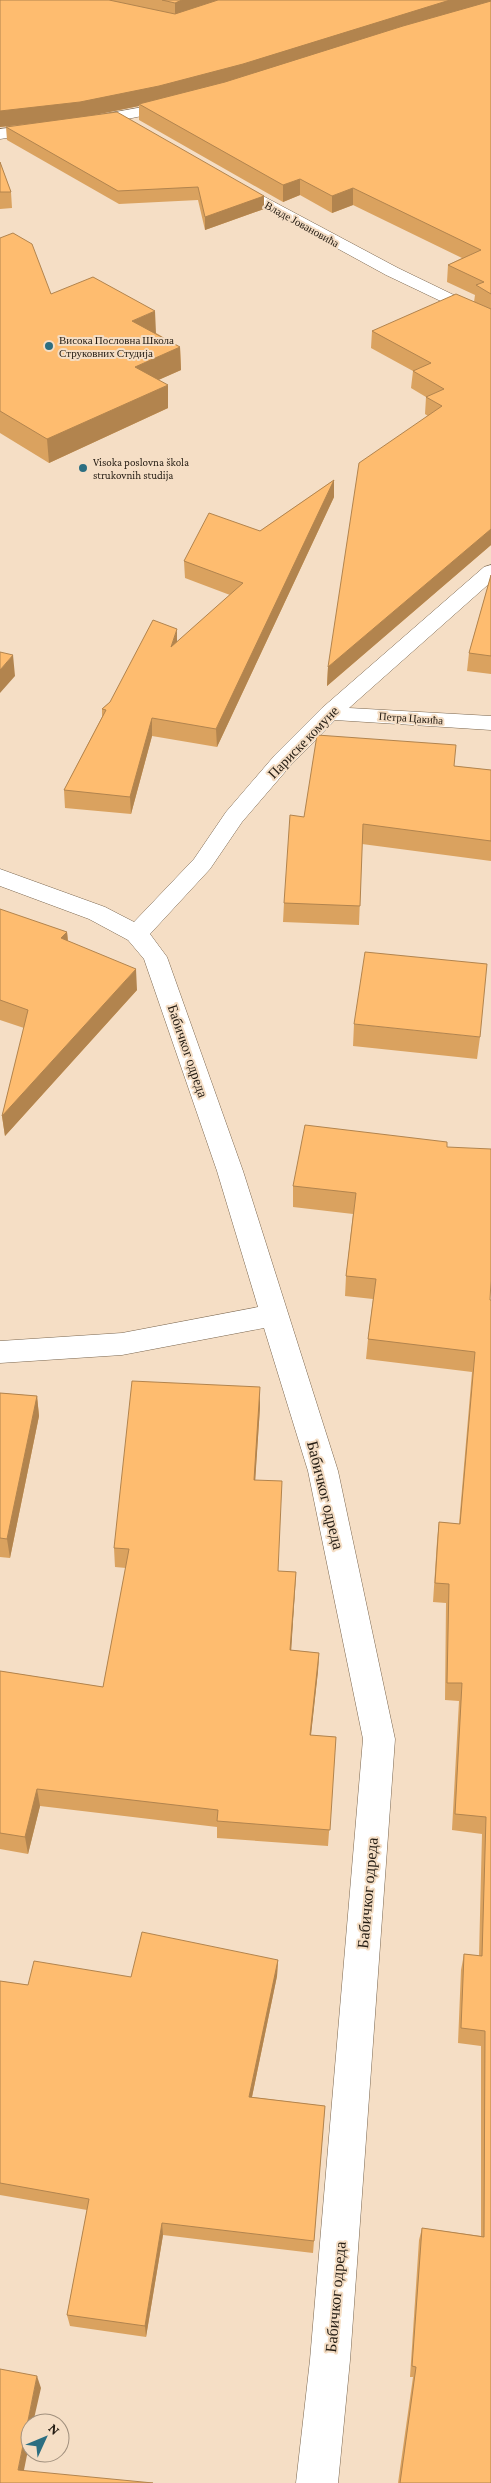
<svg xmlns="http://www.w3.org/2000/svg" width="491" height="2483" viewBox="0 0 491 2483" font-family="'Crimson Pro',serif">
  <rect width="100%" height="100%" fill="#f5dec5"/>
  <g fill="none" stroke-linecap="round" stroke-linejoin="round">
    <g stroke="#7b6750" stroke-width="1">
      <path id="minor" d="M176,101L181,102L183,105L181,108L88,127L80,122L88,117Z
        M43,124L51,129L48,132L0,139V129Z
        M231,179L398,268L491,313V325L386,275L225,187L223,184L225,181Z
        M491,565V582L349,708L491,716V730L335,720L291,765L242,822L210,869L150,934L167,957L243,1171L338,1471L395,1739L350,2360L338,2483H296L310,2360L363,1739L308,1471L264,1328L122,1355L0,1363V1341L122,1333L258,1307L217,1171L144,959L128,940L89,919L0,886V869L105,907L134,922L194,859L226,812L275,755L322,708L484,567Z"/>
    </g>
    <use href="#minor" fill="#fff" fill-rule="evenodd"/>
  </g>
  <path fill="#daa25f" d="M0,0H491V545L327,686L328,667L428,416L425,414L426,397L411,388L413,371L371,348L372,331L474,302L475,295L447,282L448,265L462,258L353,205L332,213L300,195L283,202L139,120V106L94,115L264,196V209L205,230L198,200L119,204L7,140L6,127L40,123L0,127Z
    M0,162L11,192L12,208L0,209Z
    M0,238L51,294L156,333L180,347L181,370L158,380L168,408L49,463L0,433Z
    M334,480V497L217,747L152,736L131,814L65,808L64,790L102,717V709L230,595L185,578L184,561L260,531Z
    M491,575V674L467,671L469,653Z
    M454,766L491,770V861L362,844L359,925L283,922L284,903L304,817Z
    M0,910L67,932L68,941L137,990L5,1136L2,1116L24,1028L0,1020Z
    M354,1024L480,1037L477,1059L353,1046Z
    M447,1147L490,1300L491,2483H398L413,2377H410L419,2240L422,2228L481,2236V2046L458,2043L461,1970L464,1954L479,1956L482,1834L452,1830L459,1701L445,1700L446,1603L433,1602L437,1541L439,1522L459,1524L472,1372L366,1359L368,1339L373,1299L345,1296L346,1276L353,1214L293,1207V1186Z
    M0,1393L37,1396L39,1416L10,1558L0,1557Z
    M260,1407L255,1480L278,1571L296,1572L291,1650L319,1653L318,1671L311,1735L336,1737L328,1846L217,1838V1827L40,1806L28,1854L0,1849V1671L103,1687L126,1568L115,1567L114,1548Z
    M278,1960L277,1976L252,2097L325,2106L313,2253L163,2235L146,2337L70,2326L67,2315L87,2210L0,2195V1981L28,1985L131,1977Z"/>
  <path fill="#b2844e" d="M182,0H225L175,18V3Z
    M450,0H491V5L243,79L139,104V106L80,118L0,127V111Z
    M300,179V195L283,202V185Z
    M353,188V205L332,213V196Z
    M264,196V209L205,230V217Z
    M155,311L156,333L133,343L132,321Z
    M180,347L181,370L136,390L135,367Z
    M168,385V408L49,463L47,439Z
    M334,480V497L217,747L216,729Z
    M491,529V545L327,686L328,667Z
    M177,629V646L171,647Z
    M13,655L15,676L0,693V670Z
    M152,718V736L131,814L130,797Z
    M67,932L69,953L61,938Z
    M136,969L137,990L5,1136L2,1116Z
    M260,1387V1407L254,1499V1480Z
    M37,1396L39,1416L10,1558L7,1539Z
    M296,1572L295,1591L290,1668V1650Z
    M319,1653L318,1671L309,1752L310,1735Z
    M37,1789L40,1806L28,1854L25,1837Z
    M278,1960L277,1976L249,2111V2097Z
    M162,2223L163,2235L146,2337L145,2326Z
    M37,2376L41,2388L33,2423H30V2440L22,2480L18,2470Z"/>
  <path fill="#febc6f" stroke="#b2844e" d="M0,0H109L175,14L218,0H450L243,64L159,86L80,102L0,111Z
    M162,0H182L175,3Z
    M491,1V294L476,285L484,282L448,265L481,250L353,188L332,196L300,179L283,185L139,104L225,82L403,26Z
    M117,112L264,196L205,217L198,187L118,191L6,127Z
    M0,162L11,192H0Z
    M13,233L32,244L51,294L93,277L155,311L132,321L180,347L135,367L168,385L47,439L0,411V238Z
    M456,294L491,309V529L328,667L359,463L442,406L426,397L444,389L413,371L431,363L372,331Z
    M334,480L216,729L152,718L130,797L64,790L106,710L102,709L110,702L153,620L177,629L171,647L243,583L184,561L209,513L260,531Z
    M491,575V656L469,653Z
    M0,652L13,655L0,670Z
    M317,735L456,745L454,766L491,770V841L363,824L360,906L284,903L290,815L304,817Z
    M0,909L67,932L61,938L136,969L2,1116L28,1010L0,1000Z
    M365,952L487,964L480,1037L354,1024Z
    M305,1125L447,1142V1147L491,1149V1281L490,1300H491V2483H400L416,2367L412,2366L422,2228L484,2237L485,2031L461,2028L464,1954L482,1956L486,1817L455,1814L462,1683H447L449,1584L435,1583L439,1522L460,1524L475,1352L368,1339L376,1279L346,1276L356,1193L293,1186Z
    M132,1381L260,1387L254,1480L282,1481L278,1571L296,1572L290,1650L319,1653L310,1735L336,1737L330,1830L217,1821L218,1810L37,1789L25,1837L0,1833V1671L103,1687L129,1549L114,1548Z
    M0,1393L37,1396L7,1539L0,1538Z
    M142,1932L278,1960L249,2097L325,2106L314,2241L162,2223L145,2326L67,2315L89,2199L0,2183V1981L28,1985L34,1961L131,1977Z
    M0,2369L37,2376L18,2470L153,2483H0Z"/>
  <g fill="#2c6e81" stroke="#f5dec5" stroke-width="2">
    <circle cx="49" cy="346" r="5"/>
    <circle cx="83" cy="468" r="5"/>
  </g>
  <g text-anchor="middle" stroke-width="4" stroke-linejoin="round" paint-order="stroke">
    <g font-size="11" fill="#241c13" stroke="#f5dec5">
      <text transform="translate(302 224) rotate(29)" y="4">Владе Јовановића</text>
      <text transform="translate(411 718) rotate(4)" y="4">Петра Цакића</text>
    </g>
    <g font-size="11" fill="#241c13" stroke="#f5dec5" text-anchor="start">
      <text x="59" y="344">Висока Пословна Школа<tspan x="59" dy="13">Струковних Студија</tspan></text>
      <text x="93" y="466">Visoka poslovna škola<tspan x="93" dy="13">strukovnih studija</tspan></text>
    </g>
    <g font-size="14" fill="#241c13" stroke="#f5dec5">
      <text transform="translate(303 742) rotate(-46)" y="5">Париске комуне</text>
      <text transform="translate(188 1051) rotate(71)" y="5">Бабичког одреда</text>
    </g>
    <g font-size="16" fill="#241c13" stroke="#f5dec5">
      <text transform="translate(326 1495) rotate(76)" y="6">Бабичког одреда</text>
      <text transform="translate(367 1893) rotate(-85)" y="6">Бабичког одреда</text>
      <text transform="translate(335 2297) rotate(-85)" y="6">Бабичког одреда</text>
    </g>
  </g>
  <g transform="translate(45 2438) rotate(46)"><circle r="24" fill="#f5dec5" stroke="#a1907e"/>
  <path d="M0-4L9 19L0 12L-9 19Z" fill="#2c6e81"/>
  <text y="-8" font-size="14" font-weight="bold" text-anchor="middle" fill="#241c13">N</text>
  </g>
</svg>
